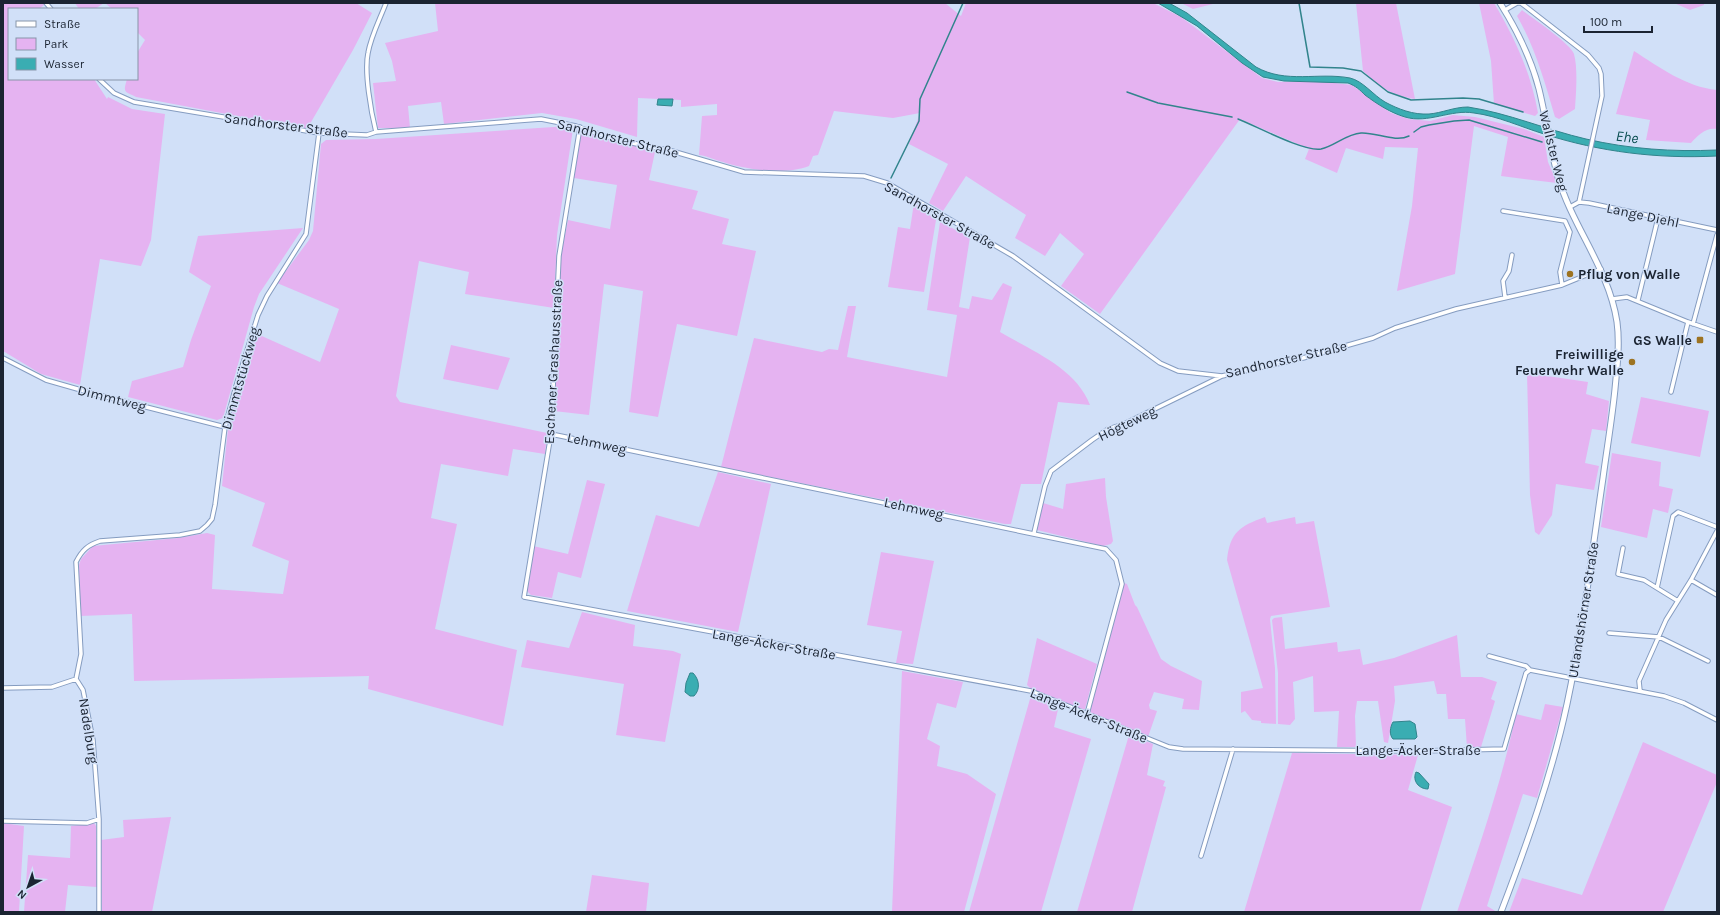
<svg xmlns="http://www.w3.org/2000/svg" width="1720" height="915" viewBox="0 0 1720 915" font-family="Karla,sans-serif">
  <rect width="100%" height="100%" fill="#d1e0f8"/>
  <path fill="#e5b3f1" d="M3,3H43L44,5L39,9H9V79H94L107,99L108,97L132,109L165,114L151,240L141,266L100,259L80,385L41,374L3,351Z
    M75,3H104L95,9H79Z
    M105,3H356L372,13L353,50L307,129L136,97C124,91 123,93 127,79H137V53L145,40L137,32V9H112Z
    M435,3H945L961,16L966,3H1153L1181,17L1262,78L1278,82L1317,81L1352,85L1391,113L1409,119L1430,121L1453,115L1475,117L1524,129L1544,137L1548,162L1557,183L1501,176L1508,137L1474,126L1455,274L1397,291L1412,206L1418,148L1385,147L1383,159L1346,148L1337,173L1305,159L1309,149L1240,119L1100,314L1061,286L1084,254L1060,233L1045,256L1015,238L1026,215L966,176L943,211L929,203L948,164L909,144L920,113L893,118L834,111L818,155L813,156L809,166C786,175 747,170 723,162C715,160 708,156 699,155L702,116L717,115V104L681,107V100L638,98L637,137L576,119L542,113L444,124L441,102L408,106L410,128H378L373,83L396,81L392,61L385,43L438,31Z
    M1181,3H1217L1193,9Z
    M1356,3H1396L1415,99C1391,95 1381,88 1363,71Z
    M1479,3H1494C1515,38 1531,73 1538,113L1535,116L1494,104L1491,61Z
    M1674,3H1704V5L1690,10Z
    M1522,10C1532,18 1571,44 1574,54C1578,68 1576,94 1575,109L1559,119L1555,117C1545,83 1535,47 1517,16Z
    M1634,51C1659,67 1686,87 1717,90V129C1706,127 1697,136 1691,143L1646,140L1650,120L1616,114Z
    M569,126L573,129L557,235L554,308L465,294L469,272L419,261L396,396L400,402L547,433L545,454L513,449L508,476L441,464L431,518L457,524L435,629L517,650L503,726L368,689L369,676L134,681L132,614L80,616L79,565L81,559L93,546L178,538L207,533L215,535L212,589L283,594L289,561L252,546L265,503L222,486L228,429L237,391L255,333L320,362L339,309L277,283L309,240L313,231L321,144L326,140L376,139Z
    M581,131L655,152L649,180L698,191L692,209L729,219L722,244L756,251L737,336L677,324L658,417L629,412L643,291L604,284L589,415L554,411L561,255L568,220L610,229L617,185L574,178Z
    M914,203L936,220L924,292L888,287L898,227L910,229Z
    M940,222L970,237L959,307L969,309L972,296L992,300L1003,283L1012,287L1000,332C1032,351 1076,368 1090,405L1058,402L1041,484H1021L1011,524H1005L721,467L754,338L822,352L829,349L838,350L848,306H856L847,357L947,377L957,315L927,310Z
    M303,228L259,294L254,307L223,418L217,420L128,397L132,381L183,367L191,340L211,286L189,272L198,236Z
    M451,345L510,358L498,390L443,379Z
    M1527,373L1588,382L1586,394L1609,401L1606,431L1592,429L1585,463L1599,466L1594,490L1556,484L1552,515L1539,535L1535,532L1530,495Z
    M1641,397L1709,411L1700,457L1631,443Z
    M1612,453L1661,462L1659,486L1673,489L1668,513L1653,509L1647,538L1601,527Z
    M718,472L771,484L738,632L627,611L656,515L699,527Z
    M1105,478L1106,497L1113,541L1111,544L1103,546L1037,530V527L1043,503L1063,509L1066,484Z
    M587,480L605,484L581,578L558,572L552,598L531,595L526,590L533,546L568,554Z
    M1265,517L1267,523L1295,517L1296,524L1314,521L1330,607L1271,616L1270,619L1275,668L1276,724L1261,723V721L1252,720L1245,711L1241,713V692L1263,688L1227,560C1230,532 1240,526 1265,517Z
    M881,552L934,561L913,664L896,663L902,631L867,625Z
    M1124,583L1127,584L1135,605L1137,607L1161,659L1171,666L1202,681L1199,710L1182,709L1184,699L1154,692L1149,705L1150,709L1157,711L1148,737L1091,714L1090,710Z
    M582,612L635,625L633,646L673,651L681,654L665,742L616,735L624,684L521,667L527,640L569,648Z
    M1282,617L1285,649L1337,642L1338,652L1360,649L1363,665L1394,658L1457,635L1461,677H1482L1497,682L1491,699L1495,701L1481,747L1467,748L1465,719H1448L1446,694H1437L1434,681L1394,686L1395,701L1388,743L1384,742L1378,701H1357L1355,716L1356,747H1337L1339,711L1314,712L1313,676L1293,682L1295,719L1290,725L1278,724V673L1272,620L1274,618Z
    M1037,638L1097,664L1085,709H1081L1031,689L1027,685Z
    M902,671L963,682L956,708L937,703L927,739L940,746L937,766L967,774L996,794L964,912H892Z
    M1033,696L1059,705L1054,727L1091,739L1041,912H969L1030,699Z
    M1545,704L1563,707L1537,798L1523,794L1487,906L1497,912H1457C1479,847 1502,781 1516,714L1541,720Z
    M1129,735L1153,744L1147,775L1165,781L1163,786L1166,787L1132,912H1077Z
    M1643,742L1717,775V782L1663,912H1509L1522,878L1582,895Z
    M1292,753L1418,755L1408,790L1452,807L1420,912H1244Z
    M171,817L152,912H102L101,840L124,837L123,820Z
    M3,823L24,826L19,912H3Z
    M94,823L96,826L97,887L68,885L65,912H24L28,855L70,858L71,826Z
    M592,875L649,883L646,912H586Z"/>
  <path fill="#3aadb2" stroke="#31848c" d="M1158,3H1169L1187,13L1256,67C1286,84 1318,72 1350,78C1363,81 1373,95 1385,102C1398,109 1413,115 1429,114C1442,113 1454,107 1468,107C1508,113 1547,130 1586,139C1629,149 1673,152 1717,150V156C1658,159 1600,152 1544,134C1521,127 1498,116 1474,113C1451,109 1428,124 1405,117C1391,113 1377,104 1365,95C1360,90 1356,86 1348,83L1284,81L1263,77L1242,63L1197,26Z
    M658,99H673L672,106L657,105Z
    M690,673H693C699,679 701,689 694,696H690L685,692L686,683Z
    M1410,721L1415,724L1417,737L1415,739H1393C1389,735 1390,727 1393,722Z
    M1416,772L1419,773L1429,784L1428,789C1419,789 1412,781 1416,772Z"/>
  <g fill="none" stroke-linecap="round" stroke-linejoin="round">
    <path stroke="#31848c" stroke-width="1.5" d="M1299,3L1310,67L1343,68L1361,71L1388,92L1411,100L1463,98L1479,99L1523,112
      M1127,92L1158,103L1232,117
      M1238,119C1256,126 1304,152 1321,149C1335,146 1346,134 1361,133C1376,132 1395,143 1409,136
      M1414,132L1421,127L1429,125L1454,121L1469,120L1542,142
      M891,178L919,121L920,99L963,3"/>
    <g stroke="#859cc0" stroke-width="5.5">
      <path id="street" d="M46,3L51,9
        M1518,3H1521L1588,55L1599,68L1601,74L1602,96L1579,202
        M1505,10L1517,3
        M99,79L114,93L134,102L319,133L367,135L376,132L541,119L576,126L617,140L672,151L744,172L864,176L887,183L1013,256L1160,363L1178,371L1222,376L1303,358L1373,338L1395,328L1456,309L1562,285L1601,269
        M580,127L559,256L551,434L524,597L1031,691L1169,747L1183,749L1420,751L1504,749L1526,673L1530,670L1664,696L1684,703L1717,720
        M376,132C371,112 364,72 368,53C371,36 380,19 386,3
        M1570,207L1579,202L1589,203L1717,230
        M1503,211L1565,221L1570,232L1560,272L1562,285
        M1505,297L1503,281L1509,271L1512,255
        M1612,299L1627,297L1688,322L1717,332
        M1638,300L1658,218
        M1693,324L1717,235
        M3,358L46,380L95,394L225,427
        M1671,392L1688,322
        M551,434L1106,549L1116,560L1122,584L1087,714
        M1034,533L1045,486L1051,471L1092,440L1108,429L1124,424L1222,376
        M1623,548L1618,574L1644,580L1678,601
        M1691,580L1717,595
        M1657,588L1673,516L1678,512L1717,527
        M1609,633L1659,637L1708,661
        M1489,656L1526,666L1530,670
        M3,688L52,687L76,679
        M1640,691L1639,681L1666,620L1691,580L1717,531
        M3,821L87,823L99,819
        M1201,856L1233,749
        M99,912V819L93,740L83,690L76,679L81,654L76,562C82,550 88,545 100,541L180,535L200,531L207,525L212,519L215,505L225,427L236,386L258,315L267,296L306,234L319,133"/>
    </g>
    <g stroke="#859cc0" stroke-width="7">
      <path id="secondary" d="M1500,3C1517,30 1531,58 1539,89C1546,118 1550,148 1558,177C1573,228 1609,269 1617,322C1620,344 1617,367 1615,389C1612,419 1607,448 1603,478C1592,553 1583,629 1567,704C1552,774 1527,844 1501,912"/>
    </g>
    <use href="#street" stroke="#fff" stroke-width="3.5"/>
    <use href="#secondary" stroke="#fff" stroke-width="5"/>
  </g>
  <g fill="#9d7321" stroke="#d1e0f8" stroke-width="1.5">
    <circle cx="1570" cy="274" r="4"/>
    <rect x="1696" y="336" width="8" height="8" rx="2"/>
    <circle cx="1632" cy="362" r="4"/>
  </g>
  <g text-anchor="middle" stroke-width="3" stroke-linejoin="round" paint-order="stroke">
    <g font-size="14" fill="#1b2432" stroke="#d1e0f8">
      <text transform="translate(286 125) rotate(7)" y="5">Sandhorster Straße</text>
      <text transform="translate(618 138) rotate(14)" y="5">Sandhorster Straße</text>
      <text transform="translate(1554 151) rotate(76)" y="5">Wallster Weg</text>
      <text transform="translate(940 215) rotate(29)" y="5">Sandhorster Straße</text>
      <text transform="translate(1643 215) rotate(12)" y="5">Lange Diehl</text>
      <text transform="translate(1286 359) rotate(-13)" y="5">Sandhorster Straße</text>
      <text transform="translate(553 362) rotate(-87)" y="5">Eschener Grashausstraße</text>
      <text transform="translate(240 378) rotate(-74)" y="5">Dimmtstückweg</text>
      <text transform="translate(112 398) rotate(14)" y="5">Dimmtweg</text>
      <text transform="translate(1127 423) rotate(-26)" y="5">Högteweg</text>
      <text transform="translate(597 443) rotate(12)" y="5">Lehmweg</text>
      <text transform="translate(914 508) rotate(12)" y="5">Lehmweg</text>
      <text transform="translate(1583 610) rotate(-81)" y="5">Utlandshörner Straße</text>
      <text transform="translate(774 644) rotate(10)" y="5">Lange-Äcker-Straße</text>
      <text transform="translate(1089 715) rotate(22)" y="5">Lange-Äcker-Straße</text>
      <text transform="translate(89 731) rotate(81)" y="5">Nadelburg</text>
      <text x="1418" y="755">Lange-Äcker-Straße</text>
    </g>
    <g font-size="14" font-weight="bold" fill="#1b2432" stroke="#d1e0f8" text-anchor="end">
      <text x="1578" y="279" text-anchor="start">Pflug von Walle</text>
      <text x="1692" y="345">GS Walle</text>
      <text x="1624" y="359">Freiwillige<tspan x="1624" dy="16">Feuerwehr Walle</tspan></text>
    </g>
    <g font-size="15" font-style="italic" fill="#074c4f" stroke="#d1e0f8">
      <text transform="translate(1627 137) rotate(7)" y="5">Ehe</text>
    </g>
  </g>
  <rect width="1720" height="915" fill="none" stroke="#1b2432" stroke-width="8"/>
  <rect x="8" y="8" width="130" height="72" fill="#d1e0f8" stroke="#8895a9"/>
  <rect x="16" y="21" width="20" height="6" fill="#ffffff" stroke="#8895a9"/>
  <text x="44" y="28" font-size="12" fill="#1b2432">Straße</text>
  <rect x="16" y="38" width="20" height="12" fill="#e5b3f1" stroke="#8895a9"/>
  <text x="44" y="48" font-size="12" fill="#1b2432">Park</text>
  <rect x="16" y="58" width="20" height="12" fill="#3aadb2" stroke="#8895a9"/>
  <text x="44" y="68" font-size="12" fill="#1b2432">Wasser</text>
  <g transform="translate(28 887) rotate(220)" stroke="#d1e0f8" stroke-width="3" paint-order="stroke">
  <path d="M0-3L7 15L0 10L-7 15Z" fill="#1b2432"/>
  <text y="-6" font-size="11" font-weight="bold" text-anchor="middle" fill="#1b2432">N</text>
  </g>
  <path d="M1584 26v6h68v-6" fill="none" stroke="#1b2432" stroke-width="2"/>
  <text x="1590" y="26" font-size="12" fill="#1b2432" stroke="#d1e0f8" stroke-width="3" paint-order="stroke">100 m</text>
</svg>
